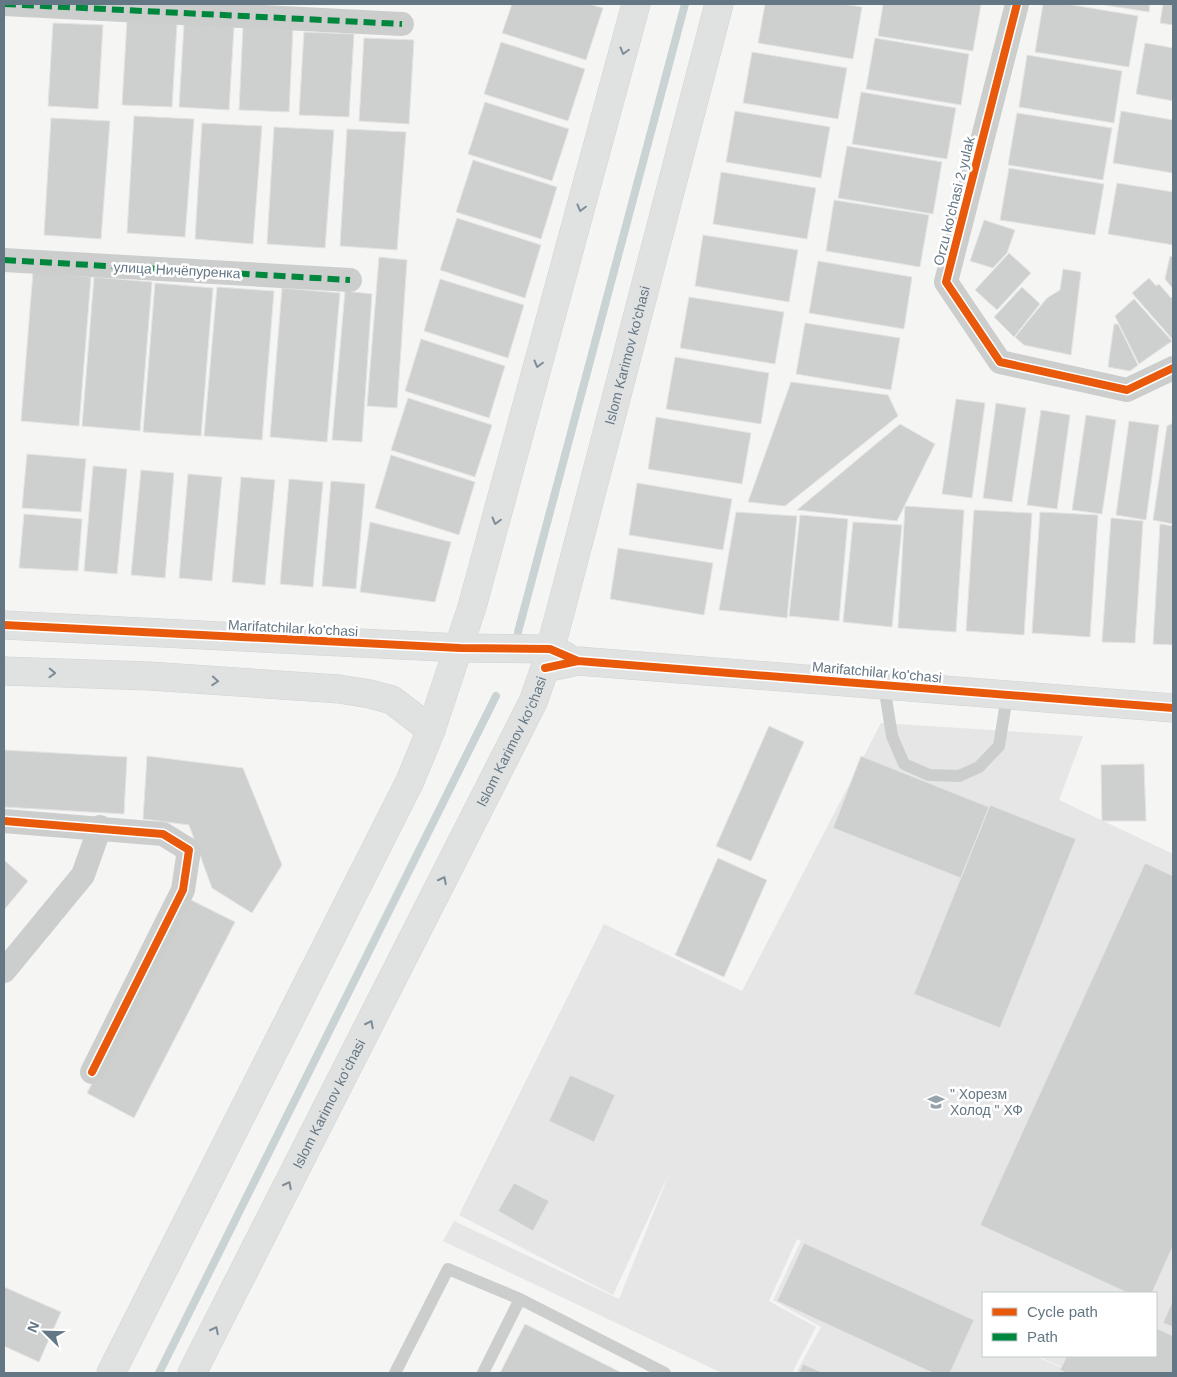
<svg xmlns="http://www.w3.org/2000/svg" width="1177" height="1377" viewBox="0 0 1177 1377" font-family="Helvetica,sans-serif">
  <rect width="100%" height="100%" fill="#f5f5f3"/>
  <path fill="#e5e6e5" d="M881,723L1083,736L1059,800L1173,854V1373H1074L1038,1356H1156V1293H983V1356H1036L1072,1373H796L821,1327L773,1300L801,1241L797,1239L769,1301L816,1327L792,1373H722L443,1241L454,1221L619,1299L671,1169L613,1295L459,1215L604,924L742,991Z"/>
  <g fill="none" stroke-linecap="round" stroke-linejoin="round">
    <path stroke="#c9d3d4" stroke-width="8" d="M518,632L685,4
      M159,1373L496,696"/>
  </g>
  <path fill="#ced0d0" stroke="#e4e4e3" d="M512,4H589L603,8L586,60L502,33Z
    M765,4H843L862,7L853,59L758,43Z
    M883,4H981L973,51L878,36Z
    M1043,4H1067L1138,16L1129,67L1035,52Z
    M1098,4H1150L1149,12Z
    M1163,4H1173V25L1160,23Z
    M127,21L177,24L172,107L122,105Z
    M53,23L103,25L98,109L48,106Z
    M184,24L234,27L229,110L179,107Z
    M243,27L293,29L289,112L239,110Z
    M304,32L354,34L349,117L299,115Z
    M364,38L414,40L409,124L359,121Z
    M875,38L969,54L961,105L866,89Z
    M501,42L585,69L568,121L484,94Z
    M1145,43L1173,48V101L1136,94Z
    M752,52L847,68L838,119L743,103Z
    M1027,55L1122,71L1114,123L1019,107Z
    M861,92L956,108L947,159L852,144Z
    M485,102L569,129L552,181L468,154Z
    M735,111L830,127L821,178L726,162Z
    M1121,111L1173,120V173L1113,163Z
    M1017,113L1112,128L1103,180L1008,165Z
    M134,116L194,119L185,237L127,233Z
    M51,118L110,121L101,239L44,235Z
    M202,123L262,126L253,244L195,239Z
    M274,127L334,130L325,248L267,244Z
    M347,129L406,132L397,250L340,246Z
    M847,146L942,162L933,214L838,198Z
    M473,160L557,187L541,239L456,212Z
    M1009,168L1104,184L1095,235L1000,220Z
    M721,172L816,188L807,239L713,224Z
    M1117,183L1173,192V245L1108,234Z
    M834,200L929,215L920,267L826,251Z
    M457,218L541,245L525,298L440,270Z
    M984,220L1015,230L1007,253L993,268L970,261Z
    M703,235L798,250L789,302L695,286Z
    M1009,253L1031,273L997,310L975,290Z
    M1170,256L1173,257V289L1165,279Z
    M379,257L407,260L397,408L367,406Z
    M818,261L912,277L904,329L809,313Z
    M1063,269L1081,272L1071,355L1024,345L1015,337L1047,298L1060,290Z
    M33,272L91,277L79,426L21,421Z
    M94,277L152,282L140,431L82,426Z
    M1149,278L1156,286L1159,284L1171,298L1173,297V340L1132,293Z
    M440,279L524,305L508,358L424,331Z
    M155,283L213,288L201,436L143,432Z
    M217,287L274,291L262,440L204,436Z
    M1022,287L1040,304L1014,337L994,317Z
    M282,288L340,293L327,442L270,437Z
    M345,291L372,294L362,442L332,440Z
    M689,297L784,312L775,364L680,348Z
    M1134,299L1172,341L1139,364L1115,316Z
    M805,323L900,338L891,390L796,374Z
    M1114,324H1118L1138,365L1130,371L1108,367Z
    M421,339L505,366L489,418L405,391Z
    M675,357L769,373L761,424L666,409Z
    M791,382L888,395L898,416L785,506L748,502Z
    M408,398L492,425L475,477L391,450Z
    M956,399L985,403L972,498L942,494Z
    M996,403L1026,408L1012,502L983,498Z
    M1041,410L1070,415L1057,509L1027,505Z
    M1086,415L1116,420L1102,514L1072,510Z
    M656,417L751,433L742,484L648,469Z
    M1129,421L1159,425L1146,520L1116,515Z
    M1173,423V524L1153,520L1167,426Z
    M900,424L935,444L897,521L797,510Z
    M27,454L86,459L81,512L22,508Z
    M391,455L475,482L459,535L375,508Z
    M93,466L127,469L117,574L84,571Z
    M141,470L174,473L165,578L131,575Z
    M188,474L222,477L212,581L179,578Z
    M241,477L275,480L265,585L232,582Z
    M289,479L323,482L313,587L280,584Z
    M331,481L365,484L356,589L322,586Z
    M637,483L732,499L723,550L629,535Z
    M905,506L964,510L956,632L898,628Z
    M974,510L1032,513L1024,635L966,631Z
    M736,512L797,516L787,618L719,610Z
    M1040,512L1098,515L1090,637L1032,633Z
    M24,514L82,519L78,571L19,568Z
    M800,515L848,519L839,621L789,616Z
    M1111,518L1143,521L1135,643L1102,642Z
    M370,522L451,542L435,602L360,592Z
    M853,522L902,525L892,627L843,622Z
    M1160,524L1173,526V645L1153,644Z
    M618,548L713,563L704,615L610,599Z
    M769,726L804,742L751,861L716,846Z
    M4,750L127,757L124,814L4,807Z
    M147,756L243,768L282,865L252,913L212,888L189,825L143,819Z
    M861,756L989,807L961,878L833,828Z
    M1144,764L1146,821H1102L1101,765Z
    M990,805L1076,839L1000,1028L914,994Z
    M718,858L767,880L724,977L675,955Z
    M4,860L28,881L4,910Z
    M1145,863L1173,876V1246L1152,1293H1128L980,1225Z
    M189,899L235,922L134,1118L87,1093Z
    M570,1075L615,1095L594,1142L549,1121Z
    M514,1183L549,1201L533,1231L498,1211Z
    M804,1243L974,1320L950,1373H933L777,1301Z
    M4,1287L61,1312L39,1362L4,1346Z
    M1173,1300V1327L1163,1323Z
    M525,1324L622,1373H500Z
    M1156,1328L1173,1336V1373H1066L1060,1370L1067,1356H1156Z
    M803,1364L823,1373H799Z"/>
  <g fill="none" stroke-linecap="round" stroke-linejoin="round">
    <g stroke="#d2d3d4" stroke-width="29">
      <g id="secondary">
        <path d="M4,625L460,648L550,649L565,656"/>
        <path d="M545,668L578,661L1173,708"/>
        <path d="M4,671L149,676L339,689L370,694L392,700L431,730"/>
        <path d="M111,1373L410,781L431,730L472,607L636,4"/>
        <path id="s1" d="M192,1373L533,702L545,668L560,613L719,4"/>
      </g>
    </g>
    <path stroke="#cccece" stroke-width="12" d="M884,685L892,736L904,764L929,775L959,776L979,767L999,746L1007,696
      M395,1373L448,1269L520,1299L665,1373
      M483,1373L520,1299"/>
    <path stroke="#cccece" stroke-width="24" d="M4,4L402,24
      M1017,4L946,282L1000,362L1127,390L1173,368
      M4,260L350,280
      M4,821L163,834L189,850L183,890L92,1072
      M4,971L83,875L100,827"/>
    <use href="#secondary" stroke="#e0e1e1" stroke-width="28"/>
    <path stroke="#00873e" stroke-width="6" stroke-dasharray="12 6" stroke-linecap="butt" d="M4,4L402,24
      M4,260L350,280"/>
    <g stroke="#fff" stroke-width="11">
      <path id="cycleway" d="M1017,4L946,282L1000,362L1127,390L1173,368
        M4,625L460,648L550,649L578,661
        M545,668L578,661L1173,708
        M4,821L163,834L189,850L183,890L92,1072"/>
    </g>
    <use href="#cycleway" stroke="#e8590c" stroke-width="8"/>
  </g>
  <defs><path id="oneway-chevron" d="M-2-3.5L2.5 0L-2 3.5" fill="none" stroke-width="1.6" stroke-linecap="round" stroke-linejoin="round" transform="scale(1.25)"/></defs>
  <g stroke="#7d8c97">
    <use href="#oneway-chevron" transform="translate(624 51) rotate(105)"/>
    <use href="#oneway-chevron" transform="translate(581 208) rotate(105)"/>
    <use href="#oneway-chevron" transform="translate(538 364) rotate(105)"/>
    <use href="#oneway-chevron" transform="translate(496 521) rotate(105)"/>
    <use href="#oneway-chevron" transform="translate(52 673) rotate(2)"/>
    <use href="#oneway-chevron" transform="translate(215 681) rotate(4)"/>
    <use href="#oneway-chevron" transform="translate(443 880) rotate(-63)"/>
    <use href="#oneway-chevron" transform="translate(370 1024) rotate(-63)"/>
    <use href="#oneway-chevron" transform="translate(288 1185) rotate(-63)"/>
    <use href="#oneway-chevron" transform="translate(215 1330) rotate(-63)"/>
  </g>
  <defs>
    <g id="school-bare" transform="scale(1.35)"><path d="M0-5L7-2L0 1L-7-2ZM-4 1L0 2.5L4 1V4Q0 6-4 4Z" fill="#97a3ab" stroke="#fff" stroke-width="2.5" paint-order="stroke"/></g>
  </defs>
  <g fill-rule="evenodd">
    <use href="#school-bare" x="936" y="1102"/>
  </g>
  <g text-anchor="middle" stroke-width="5" stroke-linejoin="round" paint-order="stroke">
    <g font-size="14" fill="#647784" stroke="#fff">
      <text transform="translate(954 201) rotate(-76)" y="5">Orzu ko'chasi 2 yulak</text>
      <text transform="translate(177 270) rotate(3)" y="5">улица Ничёпуренка</text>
      <text dy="5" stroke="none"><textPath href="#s1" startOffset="1112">Islom Karimov ko'chasi</textPath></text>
      <text transform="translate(293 628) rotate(3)" y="5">Marifatchilar ko'chasi</text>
      <text transform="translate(877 672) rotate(5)" y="5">Marifatchilar ko'chasi</text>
      <text dy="5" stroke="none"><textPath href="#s1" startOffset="708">Islom Karimov ko'chasi</textPath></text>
      <text dy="5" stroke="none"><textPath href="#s1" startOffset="302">Islom Karimov ko'chasi</textPath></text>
    </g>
    <g font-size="14" fill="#647784" stroke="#fff" text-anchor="start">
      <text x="950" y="1099">" Хорезм<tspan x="950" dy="16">Холод " ХФ</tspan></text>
    </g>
  </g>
  <rect width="1177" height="1377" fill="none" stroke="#647784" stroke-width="10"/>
  <rect x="982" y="1292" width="175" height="65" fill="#ffffff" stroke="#c1c9ce"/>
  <rect x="992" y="1308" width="25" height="8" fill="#e8590c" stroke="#c1c9ce"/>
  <text x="1027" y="1317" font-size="15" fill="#647784">Cycle path</text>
  <rect x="992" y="1333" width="25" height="8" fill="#00873e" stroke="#c1c9ce"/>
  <text x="1027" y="1342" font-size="15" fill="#647784">Path</text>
  <g transform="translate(45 1332) rotate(293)" stroke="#ffffff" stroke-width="4" paint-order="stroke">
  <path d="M0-4L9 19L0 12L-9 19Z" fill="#647784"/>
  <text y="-8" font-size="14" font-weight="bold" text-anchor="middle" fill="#647784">N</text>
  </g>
</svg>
